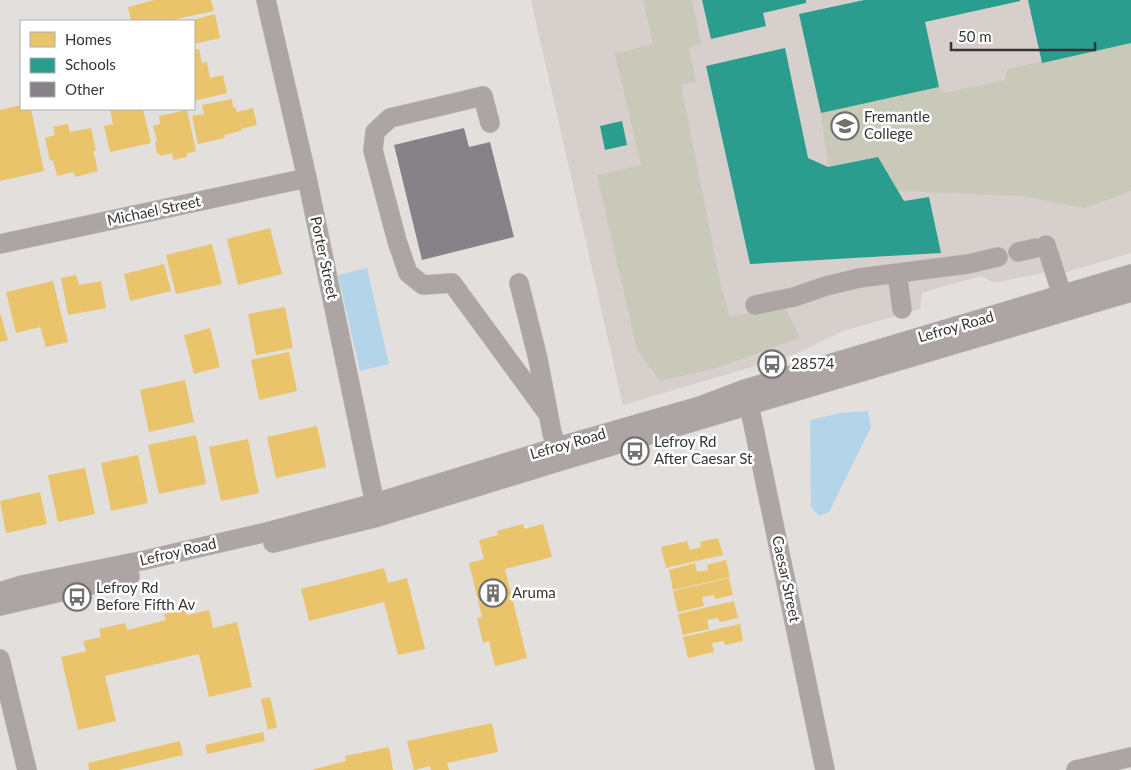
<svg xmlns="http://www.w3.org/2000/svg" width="1131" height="770" viewBox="0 0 1131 770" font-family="Lato,sans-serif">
  <rect width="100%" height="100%" fill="#e2dfdd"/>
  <path fill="#d7cfcb" d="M531,0H1131V253L1064,273L1061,266L1042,273L994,283L982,276L941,287L922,293L920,309L843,331L795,354L623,405Z"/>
  <path fill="#c8c9b9" d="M643,0H692L701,44L689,48L696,82L681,85L721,286L730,317L784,306L800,338L717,368L660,381L637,350L597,175L641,165L615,54L653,44Z
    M1131,43V191L1085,208L1022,196L898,191L878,157L828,167L821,113L939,87L944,93L1005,80L1007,69Z"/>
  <path fill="#b4d4e9" d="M367,268L389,364L360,371L338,275Z
    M868,411L871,427L829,512L819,516L811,507L810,420L840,413Z"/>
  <path fill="#e9c46a" d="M154,0H211L214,11L167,21H131L128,7Z
    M215,14L220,38L194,44V20Z
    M199,49L202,63L207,62L210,78L223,75L227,93L194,101V50Z
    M232,99L233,107H235L237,112L253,108L257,125L241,129V131L224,135L225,138L198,144L192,116L204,114L202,105Z
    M21,105V109H31L44,171L0,181V110Z
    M115,109H143L151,143L110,152L104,126L113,124L110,110Z
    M187,110L196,151L186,154L187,157L173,160L172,153L160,156L159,153L157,154L155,142L157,141L153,126L160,124L159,116Z
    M68,124L70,132L91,128L96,151H93L98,171L75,177L74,172L57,176L53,160L50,161L45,138L55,135L53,127Z
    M270,228L282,274L238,285L227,239Z
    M212,244L222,284L176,294L166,255Z
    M164,264L171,291L130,301L124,274Z
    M76,275L79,285L101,281L106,308L68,315L61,278Z
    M53,281L68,342L46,347L40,327L16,333L6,292Z
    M285,307L293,348L256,355L248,314Z
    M0,313L8,340L0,342Z
    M210,328L220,367L194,374L184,335Z
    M289,352L297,391L259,400L251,360Z
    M185,380L194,422L149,432L140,390Z
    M317,426L326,467L276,478L267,437Z
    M196,435L206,484L159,494L148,445Z
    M248,439L259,493L221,501L209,447Z
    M138,455L148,503L111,511L101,463Z
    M85,468L95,514L58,522L48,475Z
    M40,492L47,524L6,533L0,501Z
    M523,524L524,529L543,524L552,557L505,569L527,658L495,666L489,641L483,643L477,618L482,617L469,563L484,559L479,540L498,535L497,531Z
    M718,538L723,555L666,568L661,547L687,541L690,550L701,547L700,542Z
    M726,560L730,577L673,590L669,570L695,563L697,572L708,570L707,565Z
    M384,568L388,583L407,578L425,649L398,655L384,602L309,621L301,589Z
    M729,578L733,595L715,599L714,595L702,597L704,606L678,612L673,591Z
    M734,601L738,618L720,622L718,618L707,620L709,629L683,635L678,614Z
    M186,609L187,615L209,610L213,628L237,622L252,687L209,697L199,654L105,676L116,721L78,730L61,657L86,651L83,641L101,637L99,629L125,623L127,630L166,620L164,614Z
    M740,624L743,641L725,645L724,641L712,643L714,652L688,658L683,637Z
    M270,697L277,727L268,730L261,699Z
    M492,723L498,752L447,763L449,770H431L430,766L414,770L407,741Z
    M263,732L265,741L207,754L205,745Z
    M180,741L183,755L119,770H89L88,763Z
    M389,747L393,770H311L346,761L345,756Z"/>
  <path fill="#2a9d8f" d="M702,0H806V3L763,13L766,26L711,39Z
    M864,0H1020V1L925,22L939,87L821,113L799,14Z
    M1028,0H1131V43L1042,63Z
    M785,48L808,158L828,167L878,157L904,201L929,197L941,253L750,264L706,66Z
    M622,121L627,145L605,150L600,126Z"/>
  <path fill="#868288" d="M464,128L469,147L490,142L514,237L422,260L394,145Z"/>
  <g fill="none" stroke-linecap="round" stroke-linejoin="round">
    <g stroke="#bfbdbc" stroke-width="20">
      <path id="minor" d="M266,0L307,178L377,514
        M490,123L483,96L390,118L375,132L373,150L397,241L408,273L423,285L452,283L548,414
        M0,244L307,178
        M1046,245L1062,295
        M1018,252L1036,248
        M897,273L902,309
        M519,283L538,359L552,433L560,457
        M755,305L794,297L826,286L859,278L968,264L998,257
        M747,395L825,770
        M273,543L378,517L561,461L1131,292
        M0,592L22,585L145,560L267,532L375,503L557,447L700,406L745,389L1131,274
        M0,606L130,576
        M0,659L27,770
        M1076,770L1131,757"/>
    </g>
    <use href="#minor" stroke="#aca5a3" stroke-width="19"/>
  </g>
  <defs>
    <g id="school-ring" transform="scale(1.4375)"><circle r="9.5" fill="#fff" stroke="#737070" stroke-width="1.5"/><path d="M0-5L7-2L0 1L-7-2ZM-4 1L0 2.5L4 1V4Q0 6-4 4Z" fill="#737070"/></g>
    <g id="bus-ring" transform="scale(1.4375)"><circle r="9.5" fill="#fff" stroke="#737070" stroke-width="1.5"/><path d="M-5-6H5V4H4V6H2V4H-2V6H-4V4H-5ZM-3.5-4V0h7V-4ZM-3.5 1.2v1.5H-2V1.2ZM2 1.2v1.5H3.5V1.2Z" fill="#737070"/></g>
    <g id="building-ring" transform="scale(1.4375)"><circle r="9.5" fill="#fff" stroke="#737070" stroke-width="1.5"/><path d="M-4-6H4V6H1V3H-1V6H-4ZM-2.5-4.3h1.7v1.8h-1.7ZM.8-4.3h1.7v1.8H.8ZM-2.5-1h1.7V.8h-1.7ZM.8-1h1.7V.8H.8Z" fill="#737070"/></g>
  </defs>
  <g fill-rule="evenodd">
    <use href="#school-ring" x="845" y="126"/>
    <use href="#bus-ring" x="772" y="364"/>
    <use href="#bus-ring" x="635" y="451"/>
    <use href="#building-ring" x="493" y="593"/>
    <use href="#bus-ring" x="77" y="597"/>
  </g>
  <g text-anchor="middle" stroke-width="5" stroke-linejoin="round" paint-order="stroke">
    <g font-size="15" fill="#373535" stroke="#fff" text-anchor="start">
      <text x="864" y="122">Fremantle<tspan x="864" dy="17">College</tspan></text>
      <text x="791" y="369">28574</text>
      <text x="654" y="447">Lefroy Rd<tspan x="654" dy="17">After Caesar St</tspan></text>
      <text x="96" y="593">Lefroy Rd<tspan x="96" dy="17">Before Fifth Av</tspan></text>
      <text x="512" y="598">Aruma</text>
    </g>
    <g font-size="15" fill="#373535" stroke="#fff">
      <text transform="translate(154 211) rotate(-12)" y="5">Michael Street</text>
      <text transform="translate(324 258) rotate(78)" y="5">Porter Street</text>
      <text transform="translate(956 327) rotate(-16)" y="5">Lefroy Road</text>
      <text transform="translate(568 444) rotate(-16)" y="5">Lefroy Road</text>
      <text transform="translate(178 552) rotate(-13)" y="5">Lefroy Road</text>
      <text transform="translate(786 579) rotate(78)" y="5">Caesar Street</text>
    </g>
  </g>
  <rect x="20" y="20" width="175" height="90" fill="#ffffff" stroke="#afaeae"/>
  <rect x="30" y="32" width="25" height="15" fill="#e9c46a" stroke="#afaeae"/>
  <text x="65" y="45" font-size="15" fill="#373535">Homes</text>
  <rect x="30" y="58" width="25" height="15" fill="#2a9d8f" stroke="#afaeae"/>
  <text x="65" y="70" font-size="15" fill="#373535">Schools</text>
  <rect x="30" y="82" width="25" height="15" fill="#868288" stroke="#afaeae"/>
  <text x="65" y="95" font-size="15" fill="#373535">Other</text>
  <path d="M951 42v8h144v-8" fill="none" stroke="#373535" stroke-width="2.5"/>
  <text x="958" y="42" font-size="15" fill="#373535" stroke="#ffffff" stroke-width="4" paint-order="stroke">50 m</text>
</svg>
